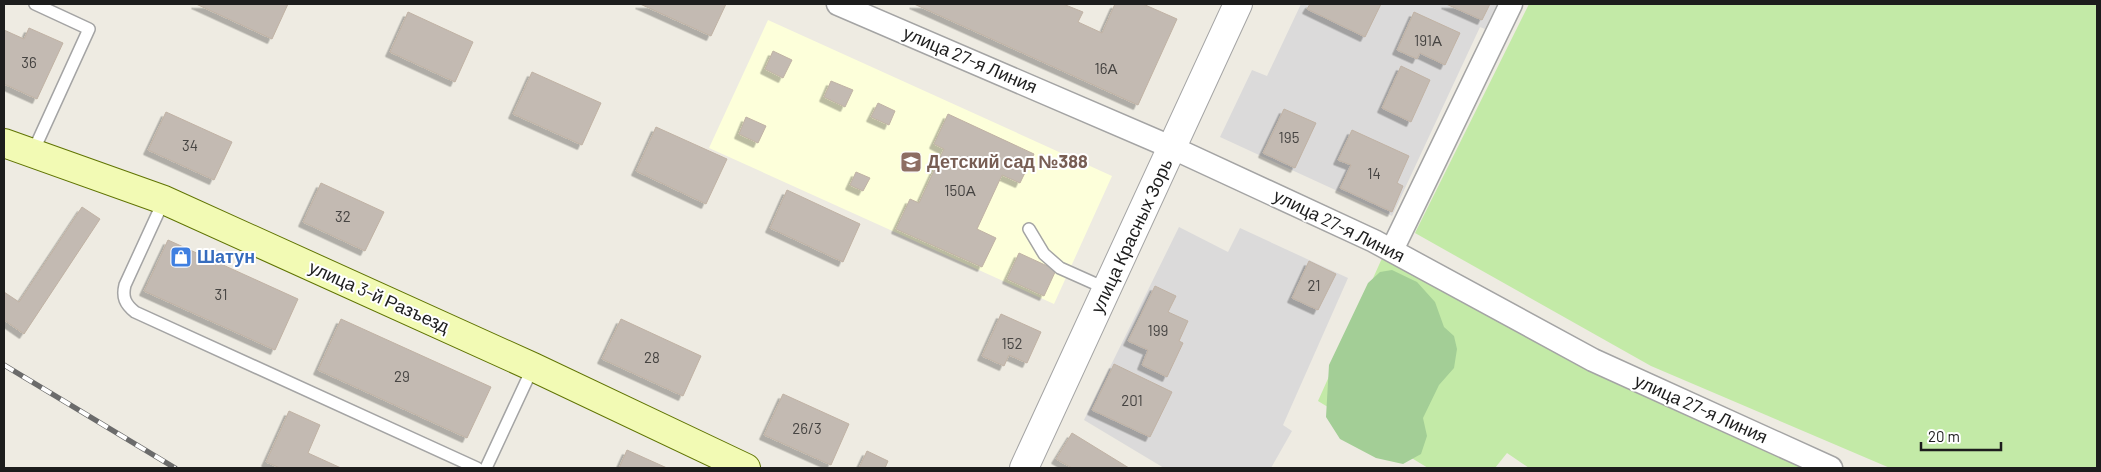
<svg xmlns="http://www.w3.org/2000/svg" width="2101" height="472" viewBox="0 0 2101 472" font-family="Barlow,sans-serif">
  <defs>
    <filter id="shadow"><feDropShadow dx="-4.5" dy="4.5" stdDeviation="0" flood-color="#0004"/></filter>
  </defs>
  <rect width="100%" height="100%" fill="#eeebe2"/>
  <path fill="#dbdada" d="M1301,4H1497L1485,29L1480,27L1392,216L1220,137L1252,70L1267,76Z
    M1179,227L1228,252L1240,228L1348,278L1283,425L1292,431L1271,468H1164L1084,420Z"/>
  <path fill="#fdffda" d="M768,20L1112,176L1054,304L709,148Z"/>
  <path fill="#c3eaa7" d="M1529,4H2097V468H1890L1651,366L1415,233Z
    M1383,256L1808,468H1529L1507,453L1495,468H1428L1318,401Z"/>
  <path fill="#a3ce96" d="M1392,270L1417,282L1435,302L1444,327L1454,336L1457,349L1454,368L1439,385L1423,418L1427,436L1421,454L1403,464L1376,458L1340,439L1326,417L1329,365L1368,283L1380,272Z"/>
  <path fill="#c3bab2" stroke="#c0b2a4" filter="url(#shadow)" d="M196,4H288L272,39Z
    M640,4H726L711,36Z
    M914,4H1063L1083,12L1078,22L1102,33L1115,4H1143L1177,19L1138,105Z
    M1310,4H1381L1365,37L1307,9Z
    M1446,4H1490L1482,20Z
    M408,12L473,42L455,82L390,52Z
    M1414,12L1460,33L1445,65L1420,53L1417,59L1397,50Z
    M29,28L63,43L37,99L4,84V30L24,39Z
    M773,51L792,60L783,78L765,69Z
    M1401,66L1430,80L1411,122L1382,108Z
    M532,72L601,103L582,145L513,114Z
    M831,81L853,90L845,107L824,97Z
    M878,103L895,111L889,125L871,117Z
    M1284,109L1316,123L1295,168L1263,153Z
    M166,112L232,142L214,180L148,150Z
    M948,114L1034,154L1020,183L1002,175L977,229L996,238L982,267L896,229L910,199L919,203L944,149L934,144Z
    M746,117L766,126L758,143L739,134Z
    M656,127L727,159L706,204L636,171Z
    M1352,130L1409,156L1397,183L1403,186L1392,212L1340,188L1351,165L1338,160Z
    M856,172L870,178L863,191L850,185Z
    M321,183L384,212L365,251L303,222Z
    M787,190L860,224L843,262L770,228Z
    M82,207L100,219L24,334L4,320V292L19,302Z
    M168,240L298,299L275,350L144,291Z
    M1019,253L1056,270L1044,296L1007,279Z
    M1309,261L1336,274L1318,310L1292,298Z
    M1155,286L1176,296L1168,312L1188,321L1179,341L1183,343L1167,377L1142,365L1148,350L1128,341Z
    M1001,314L1041,332L1027,363L1009,355L1004,366L982,356Z
    M341,319L491,387L467,438L318,370Z
    M621,319L701,356L683,396L602,359Z
    M1114,364L1172,392L1150,437L1092,410Z
    M783,394L849,424L831,465L764,435Z
    M289,411L320,425L308,453L341,468H280L266,462Z
    M1072,433L1129,468H1072L1056,459Z
    M627,450L667,468H619Z
    M867,451L888,461L885,468H859Z"/>
  <g fill="none" stroke-linecap="round" stroke-linejoin="round">
    <g stroke="#a4a4a4" stroke-width="14">
      <path id="service" d="M32,154L89,29L35,4
        M164,200L125,285C122,297 125,304 135,312L477,468
        M1029,229L1044,254L1060,268L1107,289
        M486,468L533,367"/>
    </g>
    <g stroke="#a4a4a4" stroke-width="25">
      <path id="minor" d="M838,4L1173,148L1374,241L1593,360L1831,468
        M1392,250L1511,4"/>
    </g>
    <g stroke="#a4a4a4" stroke-width="30">
      <path id="tertiary" d="M1024,468L1238,4"/>
    </g>
    <g stroke="#607403" stroke-width="30">
      <path id="secondary" d="M4,143L164,200L533,367L746,468"/>
    </g>
    <use href="#service" stroke="#fff" stroke-width="11"/>
    <use href="#minor" stroke="#fff" stroke-width="22"/>
    <use href="#tertiary" stroke="#fff" stroke-width="28"/>
    <use href="#secondary" stroke="#f2fab4" stroke-width="28"/>
    <g stroke="#6b6b6b" stroke-width="5.5">
      <path id="rail" d="M4,365L175,468"/>
    </g>
    <use href="#rail" stroke="#fff" stroke-width="4" stroke-dasharray="11" stroke-linecap="butt"/>
  </g>
  <defs>
    <g id="school-square" transform="scale(1.125)"><rect x="-9" y="-9" width="18" height="18" rx="4" fill="#8d6e63" stroke="#fff"/><path d="M0-5L7-2L0 1L-7-2ZM-4 1L0 2.5L4 1V4Q0 6-4 4Z" fill="#fff"/></g>
    <g id="shop-square" transform="scale(1.125)"><rect x="-9" y="-9" width="18" height="18" rx="4" fill="#3f7fe0" stroke="#fff"/><path d="M-5-2.5h2.3a2.7 3.5 0 0 1 5.4 0H5L5.5 6h-11ZM-1.5-2.5h3a1.5 2.3 0 0 0-3 0Z" fill="#fff"/></g>
  </defs>
  <g fill-rule="evenodd">
    <use href="#school-square" x="911" y="162"/>
    <use href="#shop-square" x="181" y="257"/>
  </g>
  <g text-anchor="middle" stroke-width="4" stroke-linejoin="round" paint-order="stroke">
    <g font-size="15" fill="#464442">
      <text x="1428" y="46">191А</text>
      <text x="29" y="68">36</text>
      <text x="1106" y="74">16А</text>
      <text x="1289" y="143">195</text>
      <text x="190" y="151">34</text>
      <text x="1374" y="179">14</text>
      <text x="960" y="196">150А</text>
      <text x="343" y="222">32</text>
      <text x="1314" y="291">21</text>
      <text x="221" y="300">31</text>
      <text x="1158" y="336">199</text>
      <text x="1012" y="349">152</text>
      <text x="652" y="363">28</text>
      <text x="402" y="382">29</text>
      <text x="1132" y="406">201</text>
      <text x="807" y="434">26/3</text>
    </g>
    <g font-size="18" fill="#1d1d1d" stroke="#fff">
      <text transform="translate(970 60) rotate(23)" y="6">улица 27-я Линия</text>
      <text transform="translate(1339 226) rotate(26)" y="6">улица 27-я Линия</text>
      <text transform="translate(1132 236) rotate(-65)" y="6">улица Красных Зорь</text>
      <text transform="translate(379 297) rotate(24)" y="6">улица 3-й Разъезд</text>
      <text transform="translate(1701 409) rotate(24)" y="6">улица 27-я Линия</text>
    </g>
    <g font-size="18" font-weight="bold" fill="#785e54" stroke="#fff" text-anchor="start">
      <text x="927" y="168">Детский сад №388</text>
    </g>
    <g font-size="18" font-weight="bold" fill="#366cbe" stroke="#fff" text-anchor="start">
      <text x="197" y="263">Шатун</text>
    </g>
  </g>
  <rect width="2101" height="472" fill="none" stroke="#1d1d1d" stroke-width="10"/>
  <path d="M1921 442v8h80v-8" fill="none" stroke="#1d1d1d" stroke-width="2.5"/>
  <text x="1928" y="442" font-size="15" fill="#1d1d1d" stroke="#ffffff" stroke-width="4" paint-order="stroke">20 m</text>
</svg>
